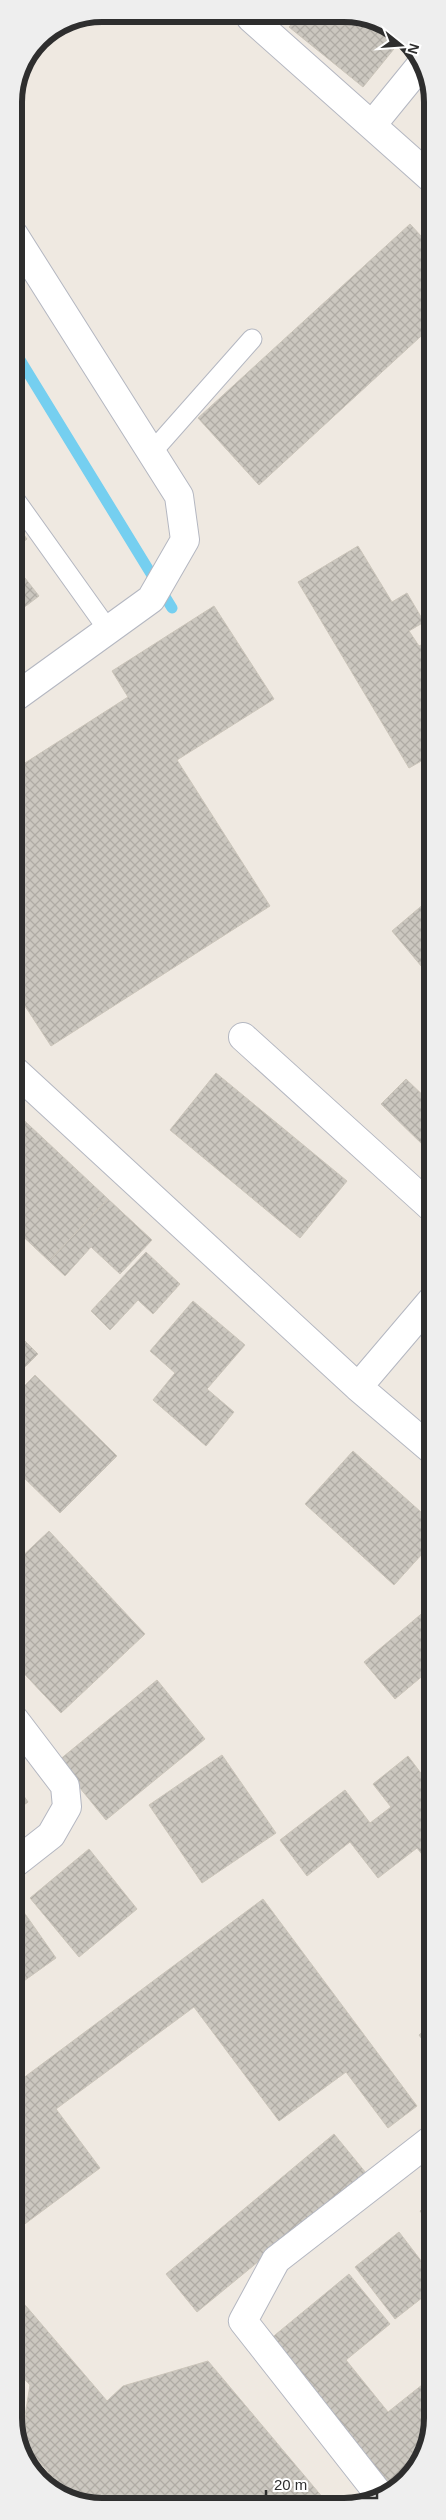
<svg xmlns="http://www.w3.org/2000/svg" width="446" height="2520" viewBox="0 0 446 2520" font-family="Helvetica,sans-serif">
  <defs>
    <pattern id="building-cross-hatch" width="8" height="8" patternUnits="userSpaceOnUse" patternTransform="scale(1.25)"><rect width="8" height="8" fill="#cbc7bf"/><path d="M0 0l8 8M0 8l8-8" fill="none" stroke="#afaba4"/></pattern>
  </defs>
  <rect width="100%" height="100%" fill="#efe9e1"/>
  <g fill="none" stroke-linecap="round" stroke-linejoin="round">
    <path stroke="#75cff0" stroke-width="11" d="M14,350L172,608"/>
  </g>
  <path fill="url(#building-cross-hatch)" stroke="#cbc5ba" d="M366,17L402,39L363,87L289,27L297,18Z
    M410,224L432,248V326L259,485L198,418Z
    M14,522L27,539L14,549Z
    M358,546L392,602L407,593L424,622L409,631L419,646L432,640V755L409,768L298,582Z
    M14,564L39,596L14,615Z
    M214,606L274,699L177,760L270,906L51,1046L14,989V770L128,697L112,671Z
    M432,897V979L392,931Z
    M216,1073L347,1181L300,1238L170,1130Z
    M406,1079L432,1104V1141L425,1147L381,1104Z
    M14,1111L108,1199L49,1261L14,1228Z
    M108,1199L152,1240L120,1274L91,1247L65,1276L49,1261Z
    M146,1252L180,1284L153,1314L138,1300L110,1330L91,1311Z
    M193,1301L245,1345L207,1389L234,1412L206,1446L153,1400L175,1373L150,1351Z
    M14,1330L38,1354L14,1378Z
    M35,1375L117,1456L60,1513L14,1468V1396Z
    M353,1451L432,1522V1543L394,1585L305,1504Z
    M49,1531L145,1634L61,1713L14,1663V1564Z
    M432,1605V1668L395,1699L364,1662Z
    M157,1680L205,1739L106,1820L58,1761Z
    M222,1755L276,1833L202,1883L149,1805Z
    M408,1756L432,1788V1867L417,1848L378,1878L350,1842L307,1876L280,1840L345,1790L370,1823L391,1807L373,1784Z
    M14,1782L28,1802L14,1812Z
    M89,1849L137,1909L79,1957L30,1898Z
    M263,1899L417,2106L388,2128L346,2072L279,2121L194,2007L56,2109L100,2168L14,2232V2085Z
    M16,1901L56,1958L14,1988V1902Z
    M432,2024V2052L419,2035Z
    M334,2134L366,2173L197,2312L166,2274Z
    M432,2202V2227L420,2211Z
    M399,2232L432,2275V2290L395,2319L355,2267Z
    M349,2274L390,2324L346,2360L388,2412L432,2377V2418L410,2476L387,2488L269,2340Z
    M14,2292L107,2401L123,2386L208,2361L329,2505L85,2504L67,2494L21,2440L30,2385L14,2368Z"/>
  <g fill="none" stroke-linecap="round" stroke-linejoin="round">
    <g stroke="#b4b7c1" stroke-width="21">
      <path id="lane" d="M152,452L252,339
        M14,498L109,631"/>
    </g>
    <g stroke="#b4b7c1" stroke-width="30">
      <path id="street" d="M251,18L432,179
        M372,125L420,66
        M14,235L179,496L185,540L151,599L14,698
        M243,1037L432,1208
        M14,1070L358,1387L432,1450
        M358,1387L432,1300
        M14,1719L65,1786L67,1807L51,1835L14,1864
        M378,2493L243,2321L276,2260L432,2139"/>
    </g>
    <use href="#lane" stroke="#fff" stroke-width="19"/>
    <use href="#street" stroke="#fff" stroke-width="28"/>
  </g>
  <path d="M0 0H446V2520H0ZM102 22H344A80 80 0 0 1 424 102V2418A80 80 0 0 1 344 2498H102A80 80 0 0 1 22 2418V102A80 80 0 0 1 102 22Z" fill="#eee" fill-rule="evenodd"/>
  <path fill="none" stroke="#2e2e2e" stroke-width="6" d="M102 22H344A80 80 0 0 1 424 102V2418A80 80 0 0 1 344 2498H102A80 80 0 0 1 22 2418V102A80 80 0 0 1 102 22Z"/>
  <g transform="translate(401 45) rotate(107)" stroke="#ffffff" stroke-width="4" paint-order="stroke">
  <path d="M0-4L9 19L0 12L-9 19Z" fill="#2e2e2e"/>
  <text y="-8" font-size="14" font-weight="bold" text-anchor="middle" fill="#2e2e2e">N</text>
  </g>
  <path d="M266 2490v8h111v-8" fill="none" stroke="#2e2e2e" stroke-width="2.5"/>
  <text x="274" y="2490" font-size="15" fill="#2e2e2e" stroke="#ffffff" stroke-width="4" paint-order="stroke">20 m</text>
</svg>
